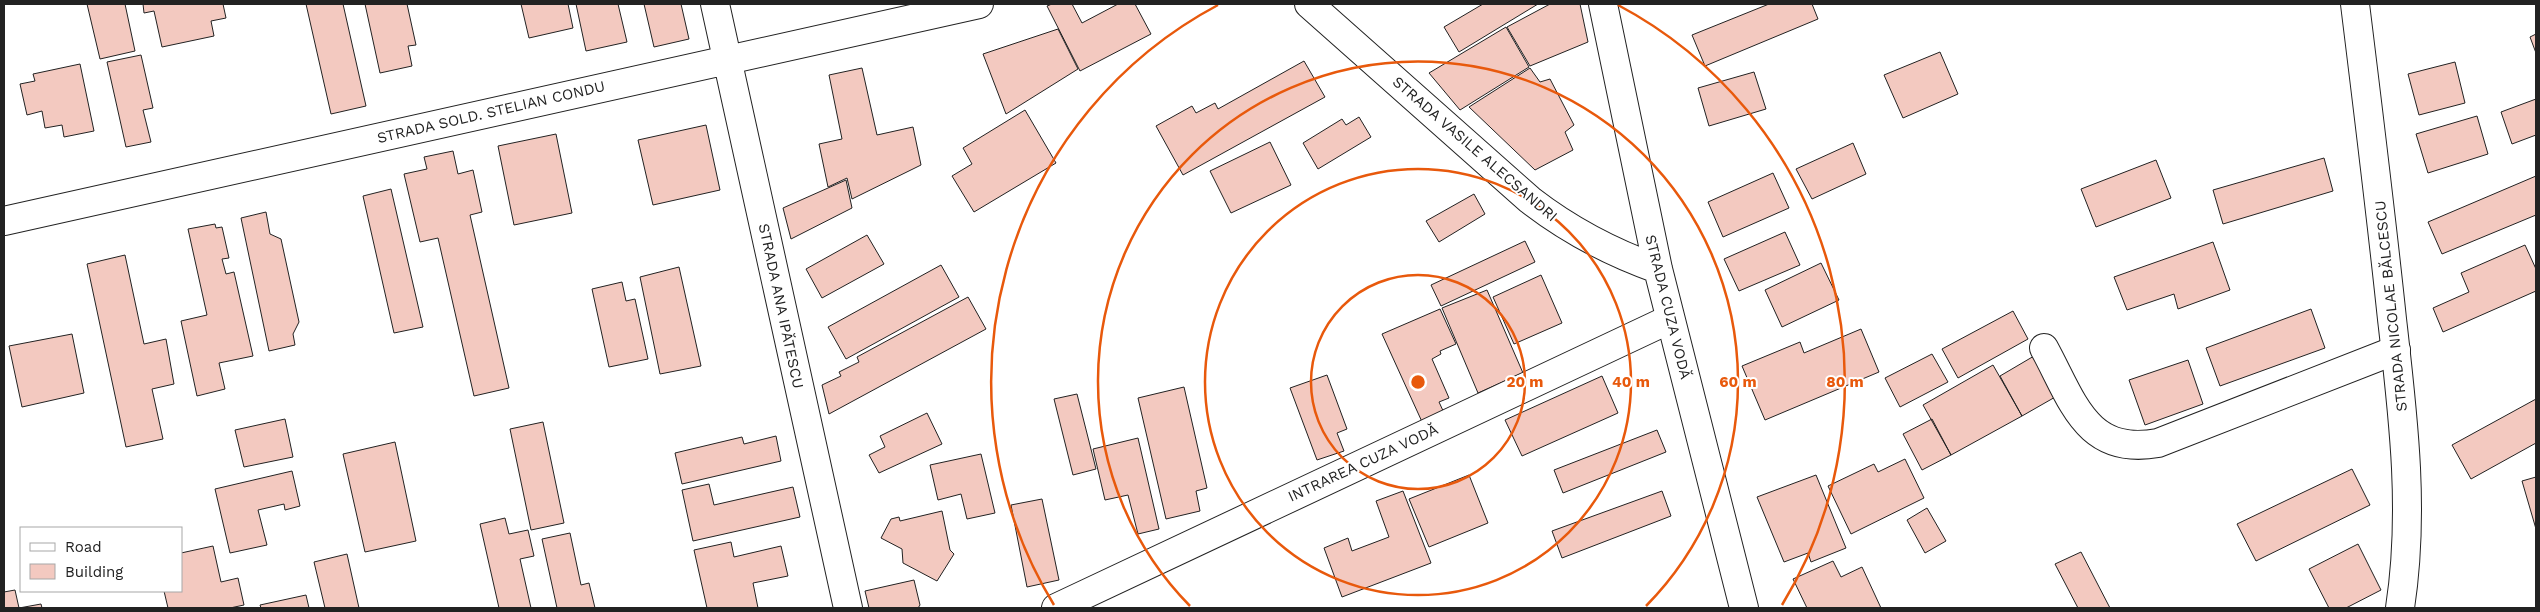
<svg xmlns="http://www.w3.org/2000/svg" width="2540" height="612" viewBox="0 0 2540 612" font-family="'Work Sans',sans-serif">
  <rect width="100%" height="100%" fill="#fff"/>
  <path fill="#f3c9c0" stroke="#222" d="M87,4H125L135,51L100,59Z
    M143,4H223L226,18L211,21L214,36L162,47L154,11L144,13Z
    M306,4H343L366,106L331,114Z
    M365,4H407L416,45L408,46L412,66L380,73Z
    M521,4H568L573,28L529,38Z
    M576,4H618L627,42L586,51Z
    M644,4H681L689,39L654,47Z
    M1052,4H1072L1082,23L1118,4H1135L1151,34L1080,71L1047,6Z
    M1483,4H1538L1459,52L1444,27Z
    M1550,4H1580L1588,42L1530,66L1507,27Z
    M1769,4H1812L1818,19L1705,66L1692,35Z
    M1506,27L1529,67L1460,110L1429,73Z
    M1058,29L1078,69L1006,114L983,54Z
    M2536,34V53L2530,37Z
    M1940,52L1958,94L1903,118L1884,75Z
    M141,55L153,108L143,110L151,142L126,147L107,62Z
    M1304,61L1325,97L1183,175L1156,126L1192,106L1196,113L1215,103L1218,109Z
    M2455,62L2465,103L2419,115L2408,74Z
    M80,64L94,131L64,137L62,125L45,128L42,111L27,115L20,84L35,81L33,74Z
    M862,68L877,135L913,127L921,165L852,199L847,178L828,187L819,144L842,139L829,75Z
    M1530,68L1540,82L1550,79L1574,125L1565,132L1573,150L1535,170L1469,107Z
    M1754,72L1766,109L1709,126L1698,88Z
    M2536,99V135L2512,144L2501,112Z
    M1025,110L1056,163L974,212L952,176L972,164L963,148Z
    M2477,116L2488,154L2428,173L2416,134Z
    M1359,117L1371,137L1318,169L1303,143L1342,119L1346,125Z
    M706,125L720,190L653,205L638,140Z
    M556,134L572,213L514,225L498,146Z
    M1270,142L1291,185L1231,213L1210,171Z
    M1853,143L1866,174L1812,199L1796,169Z
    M453,151L458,174L473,170L482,212L470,215L509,388L474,396L438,238L420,242L404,174L427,169L424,157Z
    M2324,158L2333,191L2223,224L2213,190Z
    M2156,160L2171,198L2096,227L2081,189Z
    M1773,173L1789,208L1723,237L1708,202Z
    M2536,176V215L2442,254L2428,222Z
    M846,180L852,208L791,239L783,208Z
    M391,189L423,327L394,333L363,196Z
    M1474,194L1485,214L1439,242L1426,221Z
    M266,212L270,234L281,239L299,322L293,334L295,345L269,351L241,218Z
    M215,224L216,228L222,227L229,258L222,259L226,274L234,272L253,356L219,363L225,389L197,396L181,321L207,315L188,229Z
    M1785,232L1800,265L1739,291L1724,259Z
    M867,235L884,264L822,298L806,269Z
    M1525,241L1535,262L1441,306L1431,285Z
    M2213,242L2230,290L2178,309L2174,294L2127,310L2114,277Z
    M2525,245L2536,269V291L2443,332L2433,308L2469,292L2461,273Z
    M125,255L144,344L166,339L174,384L152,389L163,439L126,447L87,264Z
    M1821,263L1839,300L1782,327L1765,290Z
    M941,265L959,297L846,359L828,327Z
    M679,267L701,366L660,374L640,277Z
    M1541,275L1562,323L1514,344L1493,297Z
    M622,282L626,301L635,299L648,359L609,367L592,289Z
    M1487,290L1523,373L1478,393L1442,308Z
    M968,297L986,329L829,414L822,385L841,376L839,372L859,362L857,357Z
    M1440,309L1456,344L1440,351L1441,354L1432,359L1449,398L1439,402L1445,415L1423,424L1382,334Z
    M2311,309L2325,348L2220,386L2206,348Z
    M2013,311L2028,339L1958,378L1942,349Z
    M1861,329L1879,372L1765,420L1742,366L1800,342L1804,353Z
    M72,334L84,393L22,407L9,346Z
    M1932,354L1948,382L1900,407L1885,378Z
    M2034,356L2057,396L2022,416L2000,376Z
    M2188,360L2203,404L2145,425L2129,380Z
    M1993,365L2022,416L1951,455L1923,405Z
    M1327,375L1347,429L1337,433L1344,451L1317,460L1290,388Z
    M1602,376L1618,413L1522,456L1505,420Z
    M1184,387L1207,488L1196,491L1200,511L1166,519L1138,398Z
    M1077,394L1096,469L1073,475L1054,399Z
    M2536,399V443L2471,479L2452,445Z
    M927,413L942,444L879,473L869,455L885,447L880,436Z
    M285,419L293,457L244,467L235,430Z
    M1932,419L1951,455L1922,470L1903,434Z
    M543,422L564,523L531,530L510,429Z
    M1657,430L1666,452L1563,493L1554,470Z
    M776,436L781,461L682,484L675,453L742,437L744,444Z
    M1138,438L1159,529L1138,534L1128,495L1105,500L1093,449Z
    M395,442L416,541L365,552L343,454Z
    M981,454L995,513L967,519L961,494L938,500L930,465Z
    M1905,459L1924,498L1851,534L1828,486L1874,464L1878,472Z
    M2352,469L2370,505L2256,561L2237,524Z
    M292,471L300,506L285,510L284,504L258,510L267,545L230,553L215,489Z
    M1469,475L1488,523L1429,547L1409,499Z
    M1816,475L1846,548L1811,562L1808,553L1784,562L1757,497Z
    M2536,477V529L2522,481Z
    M709,484L714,505L793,487L800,517L693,541L682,490Z
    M1403,491L1431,563L1342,597L1324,548L1348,538L1352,551L1389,537L1376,501Z
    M1662,491L1671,516L1562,558L1552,531Z
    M1042,499L1059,580L1027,587L1011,505Z
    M1927,508L1946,541L1925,553L1907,520Z
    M942,511L950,550L954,554L937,581L903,563L902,549L881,538L891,519L899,517L900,521Z
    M505,518L509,534L528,530L534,556L520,559L531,608H499L480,524Z
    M570,533L581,585L589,583L595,608H557L542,539Z
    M731,542L734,557L781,546L788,576L753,583L758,608H707L694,550Z
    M2358,544L2381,590L2346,608H2329L2309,569Z
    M213,546L221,582L238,578L244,605L230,608H168L164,591H181V553Z
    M2081,552L2110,608H2078L2055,564Z
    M347,554L359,608H325L314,562Z
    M1833,561L1841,577L1862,567L1881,608H1807L1793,579Z
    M914,580L920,605L918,608H869L865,591Z
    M15,590L19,608L41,604L42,608H4V592Z
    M306,595L309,608H261L260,605Z"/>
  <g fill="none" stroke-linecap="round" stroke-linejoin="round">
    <g stroke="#222" stroke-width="30">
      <path id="minor" d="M715,4L848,608
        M1309,4L1530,200C1570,231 1610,252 1658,269
        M1603,4L1658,269L1744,608
        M4,221L979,4
        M2044,348C2073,401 2086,456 2158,443L2396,350
        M1056,608L1670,319"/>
    </g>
    <g stroke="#222" stroke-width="30">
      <path id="tertiary" d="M2355,4C2368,109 2381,214 2392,319C2403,415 2415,511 2400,608"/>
    </g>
    <use href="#minor" stroke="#fff" stroke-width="28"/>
    <use href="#tertiary" stroke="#fff" stroke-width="28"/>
  </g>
  <g fill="none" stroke="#e8590c" stroke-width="2.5">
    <circle cx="1418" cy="382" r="107"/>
    <circle cx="1418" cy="382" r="213"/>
    <path d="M1190 606A320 320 0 1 1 1646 606"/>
    <path d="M1054 605A427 427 0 0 1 1218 5M1618 5A427 427 0 0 1 1782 605"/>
  </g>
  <g text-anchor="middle" stroke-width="4" stroke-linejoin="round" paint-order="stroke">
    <g font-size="15" fill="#222" stroke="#fff">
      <text transform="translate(491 112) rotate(-13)" y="5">STRADA SOLD. STELIAN CONDU</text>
      <text transform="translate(1475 149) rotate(41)" y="5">STRADA VASILE ALECSANDRI</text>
      <text transform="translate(781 306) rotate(78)" y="5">STRADA ANA IPĂTESCU</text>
      <text transform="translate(2391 306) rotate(-96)" y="5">STRADA NICOLAE BĂLCESCU</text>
      <text transform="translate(1668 307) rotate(76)" y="5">STRADA CUZA VODĂ</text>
      <text transform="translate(1363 463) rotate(-25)" y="5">INTRAREA CUZA VODĂ</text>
    </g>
  </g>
  <circle cx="1418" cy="382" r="8" fill="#e8590c" stroke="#fff" stroke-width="2.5"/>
  <g font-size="15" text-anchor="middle" font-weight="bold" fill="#e8590c" stroke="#fff" stroke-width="4" stroke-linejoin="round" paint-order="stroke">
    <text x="1525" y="387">20 m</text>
    <text x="1631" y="387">40 m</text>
    <text x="1738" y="387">60 m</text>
    <text x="1845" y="387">80 m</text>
  </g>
  <rect width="2540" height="612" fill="none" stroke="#222222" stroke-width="10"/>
  <rect x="20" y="527" width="162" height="65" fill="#ffffff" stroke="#a7a7a7"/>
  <rect x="30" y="543" width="25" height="8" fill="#ffffff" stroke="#a7a7a7"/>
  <text x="65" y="552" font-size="15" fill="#222222">Road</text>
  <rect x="30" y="564" width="25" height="15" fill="#f3c9c0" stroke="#a7a7a7"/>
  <text x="65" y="577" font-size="15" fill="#222222">Building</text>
</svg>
